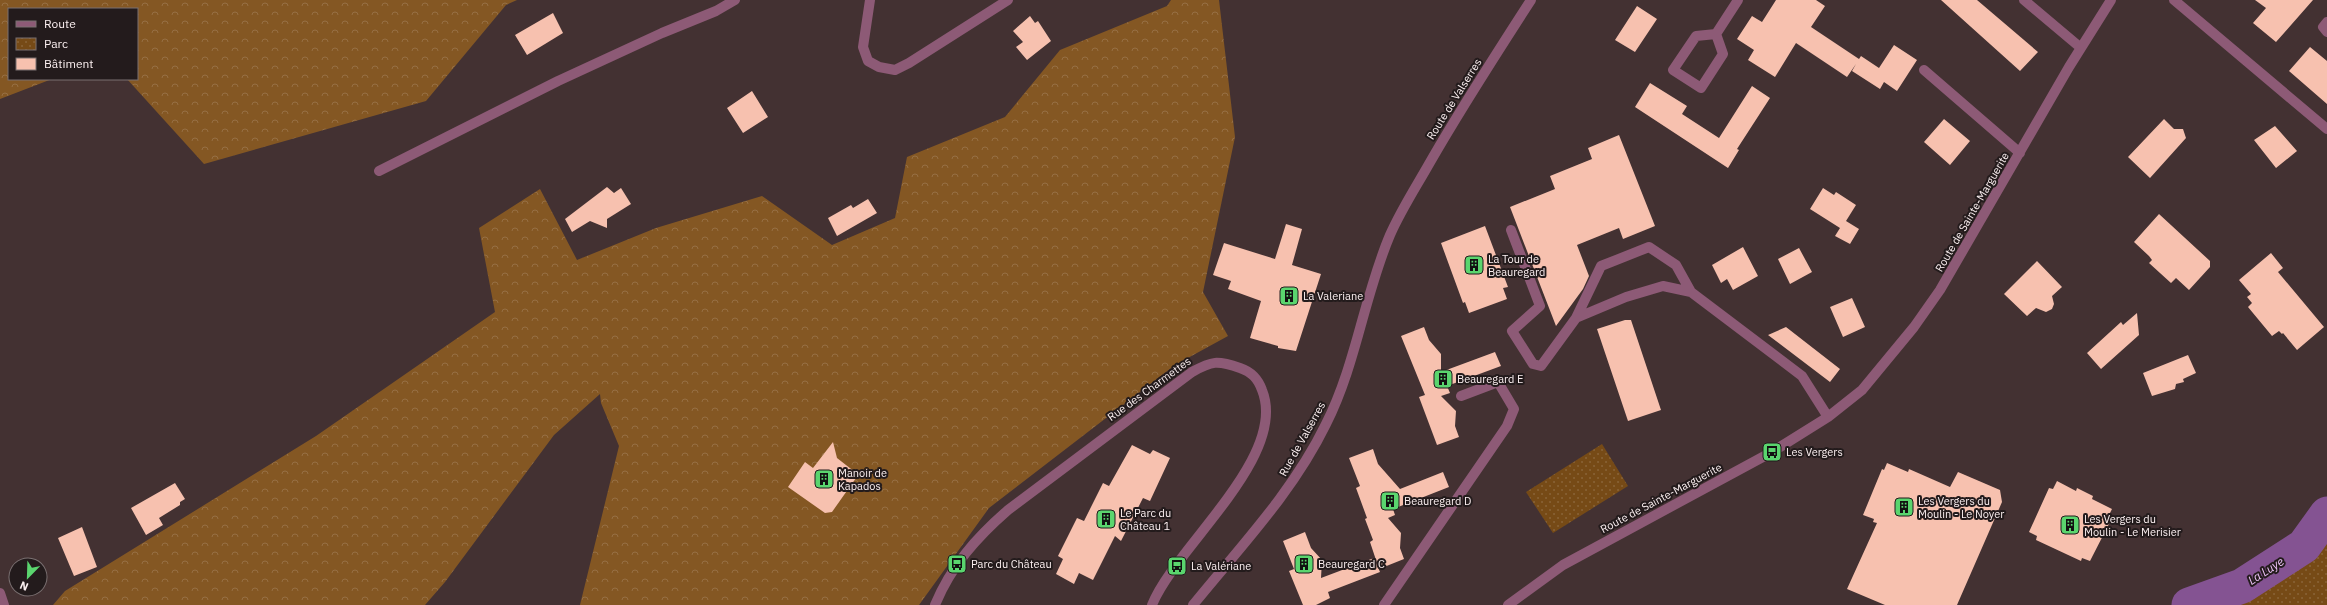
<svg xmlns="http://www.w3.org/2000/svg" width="2327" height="605" viewBox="0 0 2327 605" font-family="'IBM Plex Sans',sans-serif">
  <defs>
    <pattern id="forest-crowns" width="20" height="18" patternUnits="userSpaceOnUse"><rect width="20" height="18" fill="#845723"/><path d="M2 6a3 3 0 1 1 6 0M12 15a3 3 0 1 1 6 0" fill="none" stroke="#966f43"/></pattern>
    <pattern id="park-dots" width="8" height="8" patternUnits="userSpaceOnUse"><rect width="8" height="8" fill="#764a16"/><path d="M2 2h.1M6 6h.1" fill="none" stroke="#8a6438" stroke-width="1.8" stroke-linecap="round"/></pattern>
  </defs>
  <rect width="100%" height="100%" fill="#433132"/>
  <path fill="url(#forest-crowns)" d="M0,0H517L506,5L426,101L204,164L127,79H137V9H9V79H52L0,99Z
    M1171,0H1219L1235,137L1203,292L1228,336L1175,365L989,508L919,605H580L619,446L601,403L600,394L554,435L445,582L425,605H53L65,591L316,436L495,312L479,228L540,189L577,260L656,228L762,196L832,245L895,218L907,157L1005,117L1060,50L1167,6Z"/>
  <path fill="url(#park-dots)" d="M1602,444L1628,486L1553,533L1526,492Z
    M2327,529V605H2226L2306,559Z"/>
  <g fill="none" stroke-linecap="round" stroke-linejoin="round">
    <path stroke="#845392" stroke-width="35" d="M2189,605L2242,586L2304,546L2327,514"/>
  </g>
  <path fill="#f7c1af" d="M1776,0H1816L1825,6L1811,27L1859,59L1861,56L1879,68L1894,45L1917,60L1897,91L1884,82L1880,89L1852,71L1856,64L1847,77L1796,43L1775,77L1748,60L1754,50L1737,39L1752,16L1762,22Z
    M1941,0H1977L2038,52L2020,71Z
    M2255,0H2313L2276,42L2253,23L2266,8Z
    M1637,6L1657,19L1635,52L1615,40Z
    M553,13L563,33L527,55L515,35Z
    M1030,16L1035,23L1038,21L1051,41L1027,60L1016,47L1023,42L1013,31Z
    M2310,47L2327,61V104L2289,71Z
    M1650,83L1687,106L1682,114L1719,138L1752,86L1770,98L1737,149L1739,150L1728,168L1635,107Z
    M752,91L768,117L743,133L727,108Z
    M1944,119L1970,141L1950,165L1924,142Z
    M2164,119L2174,129H2183L2186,138L2150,178L2128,157Z
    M2275,126L2297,151L2276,168L2254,140Z
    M1619,135L1655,226L1623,239L1619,228L1577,245L1589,276L1583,289L1556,326L1510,207L1555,189L1550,176L1592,159L1588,148Z
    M607,187L614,193L621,188L631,204L607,219V228L590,221L572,232L565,219Z
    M1823,188L1834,195L1836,192L1856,205L1846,221L1859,229L1850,244L1835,236L1840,228L1810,209Z
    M868,199L877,213L837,236L828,218L851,205L853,208Z
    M2159,214L2210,261V267L2189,290L2176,278L2171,283L2149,263L2152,260L2149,256L2134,242Z
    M1286,224L1302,229L1292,265L1321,274L1296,351L1278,348V346L1250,338L1261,301L1228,289L1231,281L1213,275L1224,243L1275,259Z
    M1485,226L1508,287L1503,288L1507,299L1469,313L1465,302L1463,303L1441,243Z
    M1743,247L1758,276L1733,290L1727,279L1721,283L1712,265Z
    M1799,248L1812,272L1790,284L1778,259Z
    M2271,253L2283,268L2278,272L2324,327L2297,350L2283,333L2282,334L2279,331L2272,336L2248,307L2252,303L2247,297L2251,294L2239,280Z
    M2037,261L2062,287L2052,296L2054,304L2052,309L2046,312L2036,308L2027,316L2004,294Z
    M1852,298L1865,327L1843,337L1830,307Z
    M2137,313L2139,335L2101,369L2087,353L2121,322L2123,325Z
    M1625,320H1631L1661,410L1628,421L1597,329Z
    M1424,327L1429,340L1441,354V372L1495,352L1501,366L1447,386L1450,393L1441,396L1456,411L1455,426L1459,437L1437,445L1419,397L1425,395L1401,336Z
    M1786,327L1840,369L1830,382L1768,335Z
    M2188,355L2196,373L2183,379L2184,382L2176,384L2175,389L2152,396L2143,373Z
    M833,442L837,458L855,472L856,478L832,512L825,513L788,487L805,462L813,468Z
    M1132,445L1150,454L1153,450L1170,458L1150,501L1143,498L1121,541L1115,536L1093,580L1079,573L1074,584L1056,574L1063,559L1058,556L1077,518L1084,521L1103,483L1109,486Z
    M1373,449L1378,464L1400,489L1443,472L1449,487L1393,509L1395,515L1388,518L1401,533L1400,548L1404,559L1379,569L1370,542L1373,540L1365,519L1367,518L1356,488L1360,486L1349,458Z
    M1887,463L1908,472L1909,469L1950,487L1958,472L2000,490L2002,502L1957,605H1885L1847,589L1877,523L1873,522L1874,519L1863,515L1882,469L1884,470Z
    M2057,481L2076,491L2077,488L2093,496L2092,499L2112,509L2108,517L2112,518L2090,561L2082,558L2081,561L2036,540L2037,536L2029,532L2049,488L2053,489Z
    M175,483L185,499L180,502V505L159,518L163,525L146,535L131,508Z
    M82,527L97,567L74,576L58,538Z
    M1305,532L1311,548L1322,560L1321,578L1374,558L1380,572L1328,592L1330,598L1316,605H1303L1289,571L1294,569L1283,541Z"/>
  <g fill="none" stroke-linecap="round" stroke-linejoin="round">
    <path stroke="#8d5a76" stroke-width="10" d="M870,0L863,47L868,61L879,67L895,70L909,63L1008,0
      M2024,0L2081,48
      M2174,0L2327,129
      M2327,22L2323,27L2327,32
      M1716,34L1723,54L1701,88L1673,70L1696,36Z
      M1716,34L1738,0
      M1924,70L2020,153
      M379,171L558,81L662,33L716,11L735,0
      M1511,230L1540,306L1512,331L1533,364L1541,366L1576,318L1601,266L1649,247L1676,265L1691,292L1802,376L1828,417
      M1576,318L1626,297L1663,286L1691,292
      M0,593L4,605
      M935,605C951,566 977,537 1008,510L1192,372C1212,361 1217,360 1240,368C1252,372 1258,379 1262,390C1289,457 1175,547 1152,605
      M1193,605C1240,547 1293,492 1326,424C1356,365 1364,296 1390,235C1401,210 1416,187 1429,164C1461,108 1496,54 1531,0
      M1384,605L1507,426L1514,409L1498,382L1461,396
      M1508,605L1563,565L1772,452L1828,417L1862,390L1914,327L1940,290L2069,67L2111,0"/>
  </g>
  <defs>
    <g id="building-square" transform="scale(1)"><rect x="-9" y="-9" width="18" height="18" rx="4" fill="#5ad56e" stroke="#231b1c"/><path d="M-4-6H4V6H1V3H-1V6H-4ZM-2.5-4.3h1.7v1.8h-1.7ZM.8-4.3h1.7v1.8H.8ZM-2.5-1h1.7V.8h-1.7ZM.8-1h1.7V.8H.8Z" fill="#111"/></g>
    <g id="bus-square" transform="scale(1)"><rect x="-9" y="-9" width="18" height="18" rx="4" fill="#5ad56e" stroke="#231b1c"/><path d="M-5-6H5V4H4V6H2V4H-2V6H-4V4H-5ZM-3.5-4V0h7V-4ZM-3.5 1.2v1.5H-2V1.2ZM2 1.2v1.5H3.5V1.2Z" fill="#111"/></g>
  </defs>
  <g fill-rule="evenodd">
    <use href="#building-square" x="1474" y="265"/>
    <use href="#building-square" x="1289" y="296"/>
    <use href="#building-square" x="1443" y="379"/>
    <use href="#bus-square" x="1772" y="452"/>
    <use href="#building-square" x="824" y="479"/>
    <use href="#building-square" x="1390" y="501"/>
    <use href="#building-square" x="1904" y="507"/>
    <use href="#building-square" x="1106" y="519"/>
    <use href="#building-square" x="2070" y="525"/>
    <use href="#bus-square" x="957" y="564"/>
    <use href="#building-square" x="1304" y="564"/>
    <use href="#bus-square" x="1177" y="566"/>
  </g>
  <g text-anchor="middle" stroke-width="4" stroke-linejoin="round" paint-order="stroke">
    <g font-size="11" fill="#fcf0f1" stroke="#231b1c">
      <text transform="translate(1454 99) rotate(-58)" y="4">Route de Valserres</text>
      <text transform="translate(1972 212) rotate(-60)" y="4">Route de Sainte-Marguerite</text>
      <text transform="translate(1149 389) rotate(-36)" y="4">Rue des Charmettes</text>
      <text transform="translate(1302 439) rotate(-61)" y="4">Rue de Valserres</text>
      <text transform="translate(1661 498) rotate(-28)" y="4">Route de Sainte-Marguerite</text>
    </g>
    <g font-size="11" fill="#fcf0f1" stroke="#231b1c" text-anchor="start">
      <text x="1488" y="263">La Tour de<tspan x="1488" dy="13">Beauregard</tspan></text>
      <text x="1303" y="300">La Valeriane</text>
      <text x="1457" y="383">Beauregard E</text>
      <text x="1786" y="456">Les Vergers</text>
      <text x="838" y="477">Manoir de<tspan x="838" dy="13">Kapados</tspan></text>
      <text x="1404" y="505">Beauregard D</text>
      <text x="1918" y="505">Les Vergers du<tspan x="1918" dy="13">Moulin - Le Noyer</tspan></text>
      <text x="1120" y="517">Le Parc du<tspan x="1120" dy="13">Château 1</tspan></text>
      <text x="2084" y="523">Les Vergers du<tspan x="2084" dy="13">Moulin - Le Merisier</tspan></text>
      <text x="971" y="568">Parc du Château</text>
      <text x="1318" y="568">Beauregard C</text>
      <text x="1191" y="570">La Valériane</text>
    </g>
    <g font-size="12" font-style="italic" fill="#f0c6fb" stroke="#231b1c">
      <text transform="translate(2266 571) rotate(-33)" y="4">La Luye</text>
    </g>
  </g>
  <rect x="8" y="8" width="130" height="72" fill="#231b1c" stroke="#7a7071"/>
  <rect x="16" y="21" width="20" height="6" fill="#8d5a76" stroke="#7a7071"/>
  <text x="44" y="28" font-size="12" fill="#fcf0f1">Route</text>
  <rect x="16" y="38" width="20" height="12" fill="url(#park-dots)" stroke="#7a7071"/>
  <text x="44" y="48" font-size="12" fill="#fcf0f1">Parc</text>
  <rect x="16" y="58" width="20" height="12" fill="#f7c1af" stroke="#7a7071"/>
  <text x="44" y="68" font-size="12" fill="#fcf0f1">Bâtiment</text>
  <g transform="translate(28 577) rotate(203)"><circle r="19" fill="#231b1c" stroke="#7a7071"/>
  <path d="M0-3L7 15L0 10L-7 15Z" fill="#5ad56e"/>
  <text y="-6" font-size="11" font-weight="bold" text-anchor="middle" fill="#fcf0f1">N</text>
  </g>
</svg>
